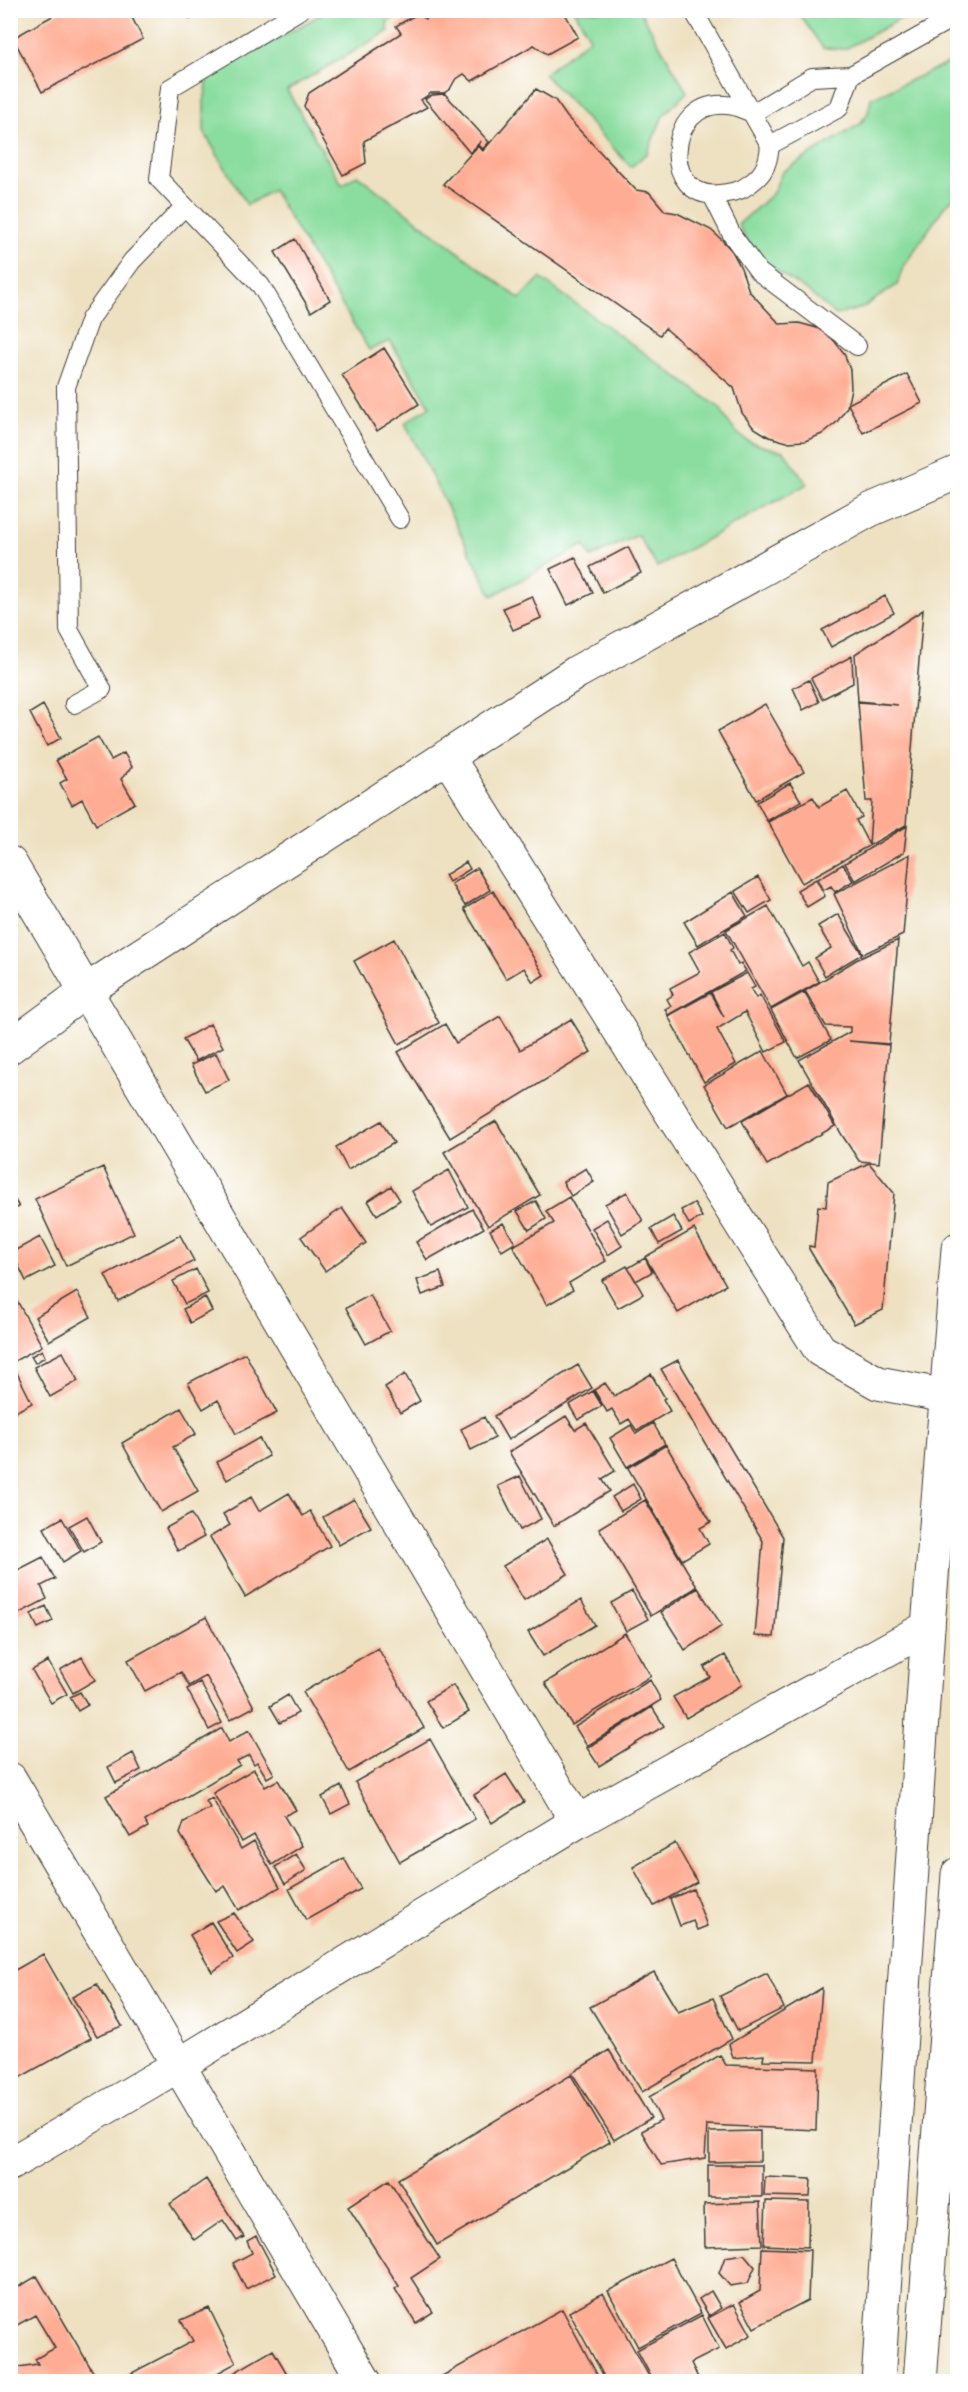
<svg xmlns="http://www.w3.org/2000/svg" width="968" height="2392" viewBox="0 0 968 2392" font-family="Mali,sans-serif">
  <rect width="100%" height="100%" fill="#fff"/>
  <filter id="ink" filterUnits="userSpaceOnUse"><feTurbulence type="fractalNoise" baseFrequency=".0167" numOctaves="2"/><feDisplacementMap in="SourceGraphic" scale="12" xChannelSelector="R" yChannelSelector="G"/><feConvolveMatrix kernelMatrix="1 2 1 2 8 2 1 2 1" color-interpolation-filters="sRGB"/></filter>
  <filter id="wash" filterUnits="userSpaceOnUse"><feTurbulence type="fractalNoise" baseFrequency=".008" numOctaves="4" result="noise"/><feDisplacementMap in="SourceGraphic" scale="24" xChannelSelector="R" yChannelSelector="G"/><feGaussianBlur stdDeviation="1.35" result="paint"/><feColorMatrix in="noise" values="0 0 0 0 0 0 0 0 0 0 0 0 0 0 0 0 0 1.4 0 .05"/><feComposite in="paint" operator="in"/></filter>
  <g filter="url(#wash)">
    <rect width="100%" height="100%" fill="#eee1c1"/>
    <path fill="#8add9f" stroke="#537c5e" stroke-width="1.5" d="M327,11H406L387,22L389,31L287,90L342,185L357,175L520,299L540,278L720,408C736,440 750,445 784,451L807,484L657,567L638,535L591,557L584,545L492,596L405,423L430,406L390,341L369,350L273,190L247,205L204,132V102L208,78Z
      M575,11H640L687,92L663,116L647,153L631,167L544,74L590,38Z
      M797,11H915L845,49L823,48Z
      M951,62L958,71L957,195L944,207L903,267L897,285L862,308L836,315L808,292L758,258L738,225L773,193L782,172L860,124L868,113L871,98Z"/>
    <g id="blocks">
      <path fill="#fead94" d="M63,10H128L143,39L42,92L13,38Z
        M184,10H200L190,19Z
        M440,10H563L578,37L547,54L534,45L472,81L464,74L455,80L450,89L444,93H431L421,100L427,107L364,141L366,163L343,175L304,106L309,93L401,33L396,26L419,13L425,19Z
        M536,89L555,100L567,117L636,190L649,192L665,211L677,213L711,230L722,240L732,251L741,268L749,291L780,324L799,323L817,328L832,338L844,353L850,370L851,389L847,407L837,422L822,434L805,441L787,442L769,437L753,427L742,413L734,388L665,328L660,335L443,184L478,146L483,151Z
        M445,94L489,142L483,149L479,145L481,141L470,153L425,99L432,95Z
        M295,239L330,300L311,312L275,252Z
        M384,348L419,404L377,431L342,375Z
        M907,374L922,403L863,433L848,404Z
        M628,547L641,573L603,593L590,567Z
        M575,557L593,593L568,605L550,569Z
        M532,596L541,618L513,630L503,608Z
        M885,596L894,613L831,647L822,630Z
        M923,610L906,825L802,883L768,822L813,797L819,807L847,791L862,817L856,820L869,845L872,801H866L858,702L898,705L858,701L855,654Z
        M852,656L853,683L822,699L811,678Z
        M809,680L819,702L803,710L793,688Z
        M765,704L804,772L756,800L718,731Z
        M43,705L61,738L47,746L30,713Z
        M98,737L111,760L124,753L132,767L121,779L135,803L96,825L82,799L72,805L60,783L67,779L56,760Z
        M790,783L801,801L767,821L757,802Z
        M907,826L904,852L855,881L845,863Z
        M910,854L903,935L863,954L834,894Z
        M466,862L470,869L449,882L445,875Z
        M843,864L853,881L835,892L831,886L824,890L818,879Z
        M477,868L490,890L465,906L451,884Z
        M758,877L771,900L749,913L735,891Z
        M816,879L825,896L807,907L797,890Z
        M493,891L544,975L533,982L524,968L506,979L464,909Z
        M733,892L747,916L698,945L684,922Z
        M768,906L802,966L808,962L819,982L771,1009L726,930Z
        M838,914L862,954L825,976L815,958L831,948L818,926Z
        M725,932L733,948L730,950L738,965L741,963L746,971L668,1015L665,1009L671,1006L667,999L673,995L670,988L700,972L689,952Z
        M394,939L439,1023L399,1044L354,961Z
        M898,940L889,1044L849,1041L889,1045L879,1163L859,1161L842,1135L799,1060L850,1032V1027L826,1026L805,991L856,960Z
        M747,973L755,987L751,989L756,998L760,995L786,1042L766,1052L745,1012L717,1029L736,1064L704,1082L668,1016L710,993L724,1017L711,992Z
        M804,992L831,1040L797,1058L771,1010Z
        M500,1016L520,1050L571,1019L591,1052L450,1138L398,1052L445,1024L456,1043Z
        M210,1024L223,1047L196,1061L183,1039Z
        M763,1051L787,1094L728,1127L704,1085Z
        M216,1053L229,1080L205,1091L191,1065Z
        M809,1082L835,1126L767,1165L742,1121Z
        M381,1121L394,1143L348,1170L336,1147Z
        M496,1121L540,1195L488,1226L444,1152Z
        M869,1163L894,1193L883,1310L854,1324L809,1249V1246L814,1247L818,1206L826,1207L828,1182Z
        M103,1167L134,1233L66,1266L35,1199Z
        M586,1168L594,1182L571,1196L563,1182Z
        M449,1170L468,1207L431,1227L412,1191Z
        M391,1186L400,1200L377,1215L368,1201Z
        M10,1192L19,1207L10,1211Z
        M627,1192L643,1221L622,1234L605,1204Z
        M569,1197L606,1261L569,1283L573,1290L547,1305L513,1246L554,1223L546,1211Z
        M536,1201L546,1219L529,1230L517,1211Z
        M694,1203L702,1217L689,1224L681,1210Z
        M342,1208L366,1243L325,1271L301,1237Z
        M472,1209L484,1228L427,1260L416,1242Z
        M673,1216L682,1231L659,1244L651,1229Z
        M607,1219L622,1246L608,1255L592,1228Z
        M503,1223L515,1243L502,1251L490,1230Z
        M694,1229L726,1285L678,1313L645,1257Z
        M180,1235L194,1261L118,1301L105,1275Z
        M40,1237L55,1266L26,1281L12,1252Z
        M645,1258L652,1272L636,1281L628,1268Z
        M627,1266L643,1294L618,1308L602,1280Z
        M196,1269L208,1293L185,1304L173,1281Z
        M440,1272L445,1287L422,1295L417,1280Z
        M10,1288L42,1346L11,1363L10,1361Z
        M77,1292L91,1317L49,1341L35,1317Z
        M370,1295L390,1331L366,1344L346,1308Z
        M205,1297L212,1311L190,1323L183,1309Z
        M42,1350L45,1357L35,1363L31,1356Z
        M63,1352L78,1381L50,1397L34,1367Z
        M245,1353L277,1413L236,1434L218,1400L203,1409L188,1383Z
        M678,1360L783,1537L774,1637L755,1636L763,1541L661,1369Z
        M578,1365L592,1388L508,1440L494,1416Z
        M16,1371L32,1403L10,1415V1374Z
        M405,1374L420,1401L400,1413L385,1387Z
        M651,1374L665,1398L663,1399L670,1411L637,1431L629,1419L621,1424L612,1409L607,1412L594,1390L605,1383L614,1396Z
        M593,1391L602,1406L578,1420L569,1405Z
        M181,1408L196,1434L173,1447L198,1491L161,1512L122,1443Z
        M566,1416L575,1430L586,1423L615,1471L602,1479L610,1491L554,1526L509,1452Z
        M484,1417L495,1438L471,1450L461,1429Z
        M653,1423L665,1444L627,1467L610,1438L631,1425L636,1434Z
        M259,1438L269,1456L227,1480L217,1462Z
        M666,1445L711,1522L700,1528L709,1544L682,1560L628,1468Z
        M520,1476L541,1519L520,1530L498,1486Z
        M633,1484L641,1499L621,1511L612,1497Z
        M289,1493L303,1516L310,1511L330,1546L245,1597L210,1537L230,1525L223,1514L251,1497L259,1511Z
        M354,1499L371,1527L339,1545L323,1517Z
        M645,1500L697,1587L651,1616L599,1528Z
        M191,1514L204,1537L178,1551L166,1528Z
        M87,1516L101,1542L84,1552L69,1526Z
        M62,1518L81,1551L63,1562L44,1528Z
        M547,1539L568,1574L524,1600L503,1566Z
        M43,1557L55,1579L41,1586L47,1599L12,1617L10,1574Z
        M698,1588L722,1626L685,1650L661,1612Z
        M632,1591L648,1619L626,1631L611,1603Z
        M581,1600L595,1625L543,1656L528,1632Z
        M46,1606L53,1621L38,1628L31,1614Z
        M206,1617L254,1707L230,1720L206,1676L189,1686L181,1672L145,1691L128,1660Z
        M625,1633L651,1676L572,1725L545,1683Z
        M378,1648L424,1728L349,1772L303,1692Z
        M725,1655L742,1685L686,1718L673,1697L710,1677L704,1667Z
        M82,1657L95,1680L73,1693L60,1670Z
        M48,1661L67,1694L51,1703L32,1670Z
        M650,1680L661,1700L587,1746L575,1727Z
        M200,1682L222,1723L209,1730L187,1689Z
        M453,1685L469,1712L443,1728L426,1701Z
        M80,1692L88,1705L78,1711L70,1697Z
        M288,1695L298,1713L280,1723L270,1706Z
        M652,1707L664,1726L599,1766L587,1748Z
        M222,1728L229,1742L249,1730L274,1774L267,1778L257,1762L254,1764L249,1755L237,1761L240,1765L145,1821L148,1827L130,1837L106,1796Z
        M430,1739L475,1819L400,1862L355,1782Z
        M133,1753L141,1770L116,1783L108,1767Z
        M254,1769L265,1787L278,1780L296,1810L284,1816L302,1846L272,1865L254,1835L242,1842L213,1793Z
        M506,1774L524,1802L492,1823L474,1795Z
        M341,1786L350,1804L331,1814L322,1797Z
        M212,1798L241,1849L254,1841L280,1887L239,1910L225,1886L216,1891L180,1834L184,1822L210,1808L206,1801Z
        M675,1843L697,1882L654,1906L633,1867Z
        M296,1854L306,1870L285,1884L275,1867Z
        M344,1858L361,1889L306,1920L289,1889Z
        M693,1889L707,1926L697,1930L693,1921L680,1926L670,1899Z
        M234,1913L254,1942L237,1953L216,1921Z
        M211,1922L233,1958L212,1972L190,1935Z
        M43,1954L91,2038L10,2083V1973Z
        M654,1972L678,2012L713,1998L732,2039L642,2092L590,2007Z
        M767,1973L784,2008L738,2031L720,1996Z
        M97,1984L122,2026L97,2036L72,1997Z
        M822,1988L816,2061L763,2060L764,2055L733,2058L729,2044Z
        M609,2050L651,2118L614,2140L572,2073Z
        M720,2055L726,2065L818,2068L816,2130L707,2125L705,2158L661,2165L641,2131L661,2120L649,2097Z
        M571,2075L610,2142L437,2245L398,2179Z
        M760,2131V2161L709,2162V2132Z
        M708,2165H762V2197H708Z
        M765,2177L811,2179L810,2197L764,2196Z
        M206,2179L244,2237L237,2241L223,2220L194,2240L170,2204Z
        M389,2180L440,2259L411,2278L433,2312L416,2323L395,2289L399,2286L348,2207Z
        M766,2201L809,2202L808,2247L764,2245Z
        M760,2202L762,2245L705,2247L704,2204Z
        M256,2236L276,2274L246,2289L233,2263L252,2253L247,2241Z
        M762,2248L810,2250L808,2300L754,2328L740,2302L760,2291Z
        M744,2254L755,2267L748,2283L730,2286L719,2273L725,2257Z
        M671,2258L701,2313L638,2347L608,2291Z
        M37,2276L99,2382H10V2371L19,2367L38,2364L35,2359L55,2348L35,2315L10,2329V2292Z
        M711,2291L721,2308L709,2316L699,2299Z
        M603,2293L652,2382H607L569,2312Z
        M734,2304L751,2335L726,2349L708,2318Z
        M209,2308L236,2363L201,2382H132L128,2375L193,2341L181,2320Z
        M562,2309L601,2382H445L442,2376Z
        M702,2315L719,2349L691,2363L700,2382H654L637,2350Z
        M273,2350L292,2382H218Z"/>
    </g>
  </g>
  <g filter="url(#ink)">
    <use href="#blocks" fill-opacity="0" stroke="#3c3a35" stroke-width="1.5"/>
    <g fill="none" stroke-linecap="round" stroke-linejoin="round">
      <g stroke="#3c3a35" stroke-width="20">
        <path id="lane" d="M300,10L170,88L159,179L261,286L400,519
          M693,10L770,145
          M851,75L839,108L770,145C768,168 762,177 742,189C735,192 728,193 720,194C661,202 664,100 726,105C735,105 744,110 753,113L812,77L851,75L958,15
          M712,195L732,235L759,272L857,346
          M74,704L102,689L69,630L66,387L90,319L132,261L185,206"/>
      </g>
      <g stroke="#3c3a35" stroke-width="35">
        <path id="street" d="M447,756L820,1350L878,1383L946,1396
          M10,863L577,1822
          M10,1047L87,990L577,672L870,510L958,472
          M10,1779L365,2382
          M10,2164L179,2065L577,1822L928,1627"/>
      </g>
      <g stroke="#3c3a35" stroke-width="35">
        <path id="primary" d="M878,2382L928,1627L958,1249
          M920,2382L958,1874"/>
      </g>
      <use href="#lane" stroke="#fff" stroke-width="18"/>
      <use href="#street" stroke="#fff" stroke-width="33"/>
      <use href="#primary" stroke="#fff" stroke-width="33"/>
    </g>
  </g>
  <rect width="968" height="2392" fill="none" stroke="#fff" stroke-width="36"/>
</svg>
